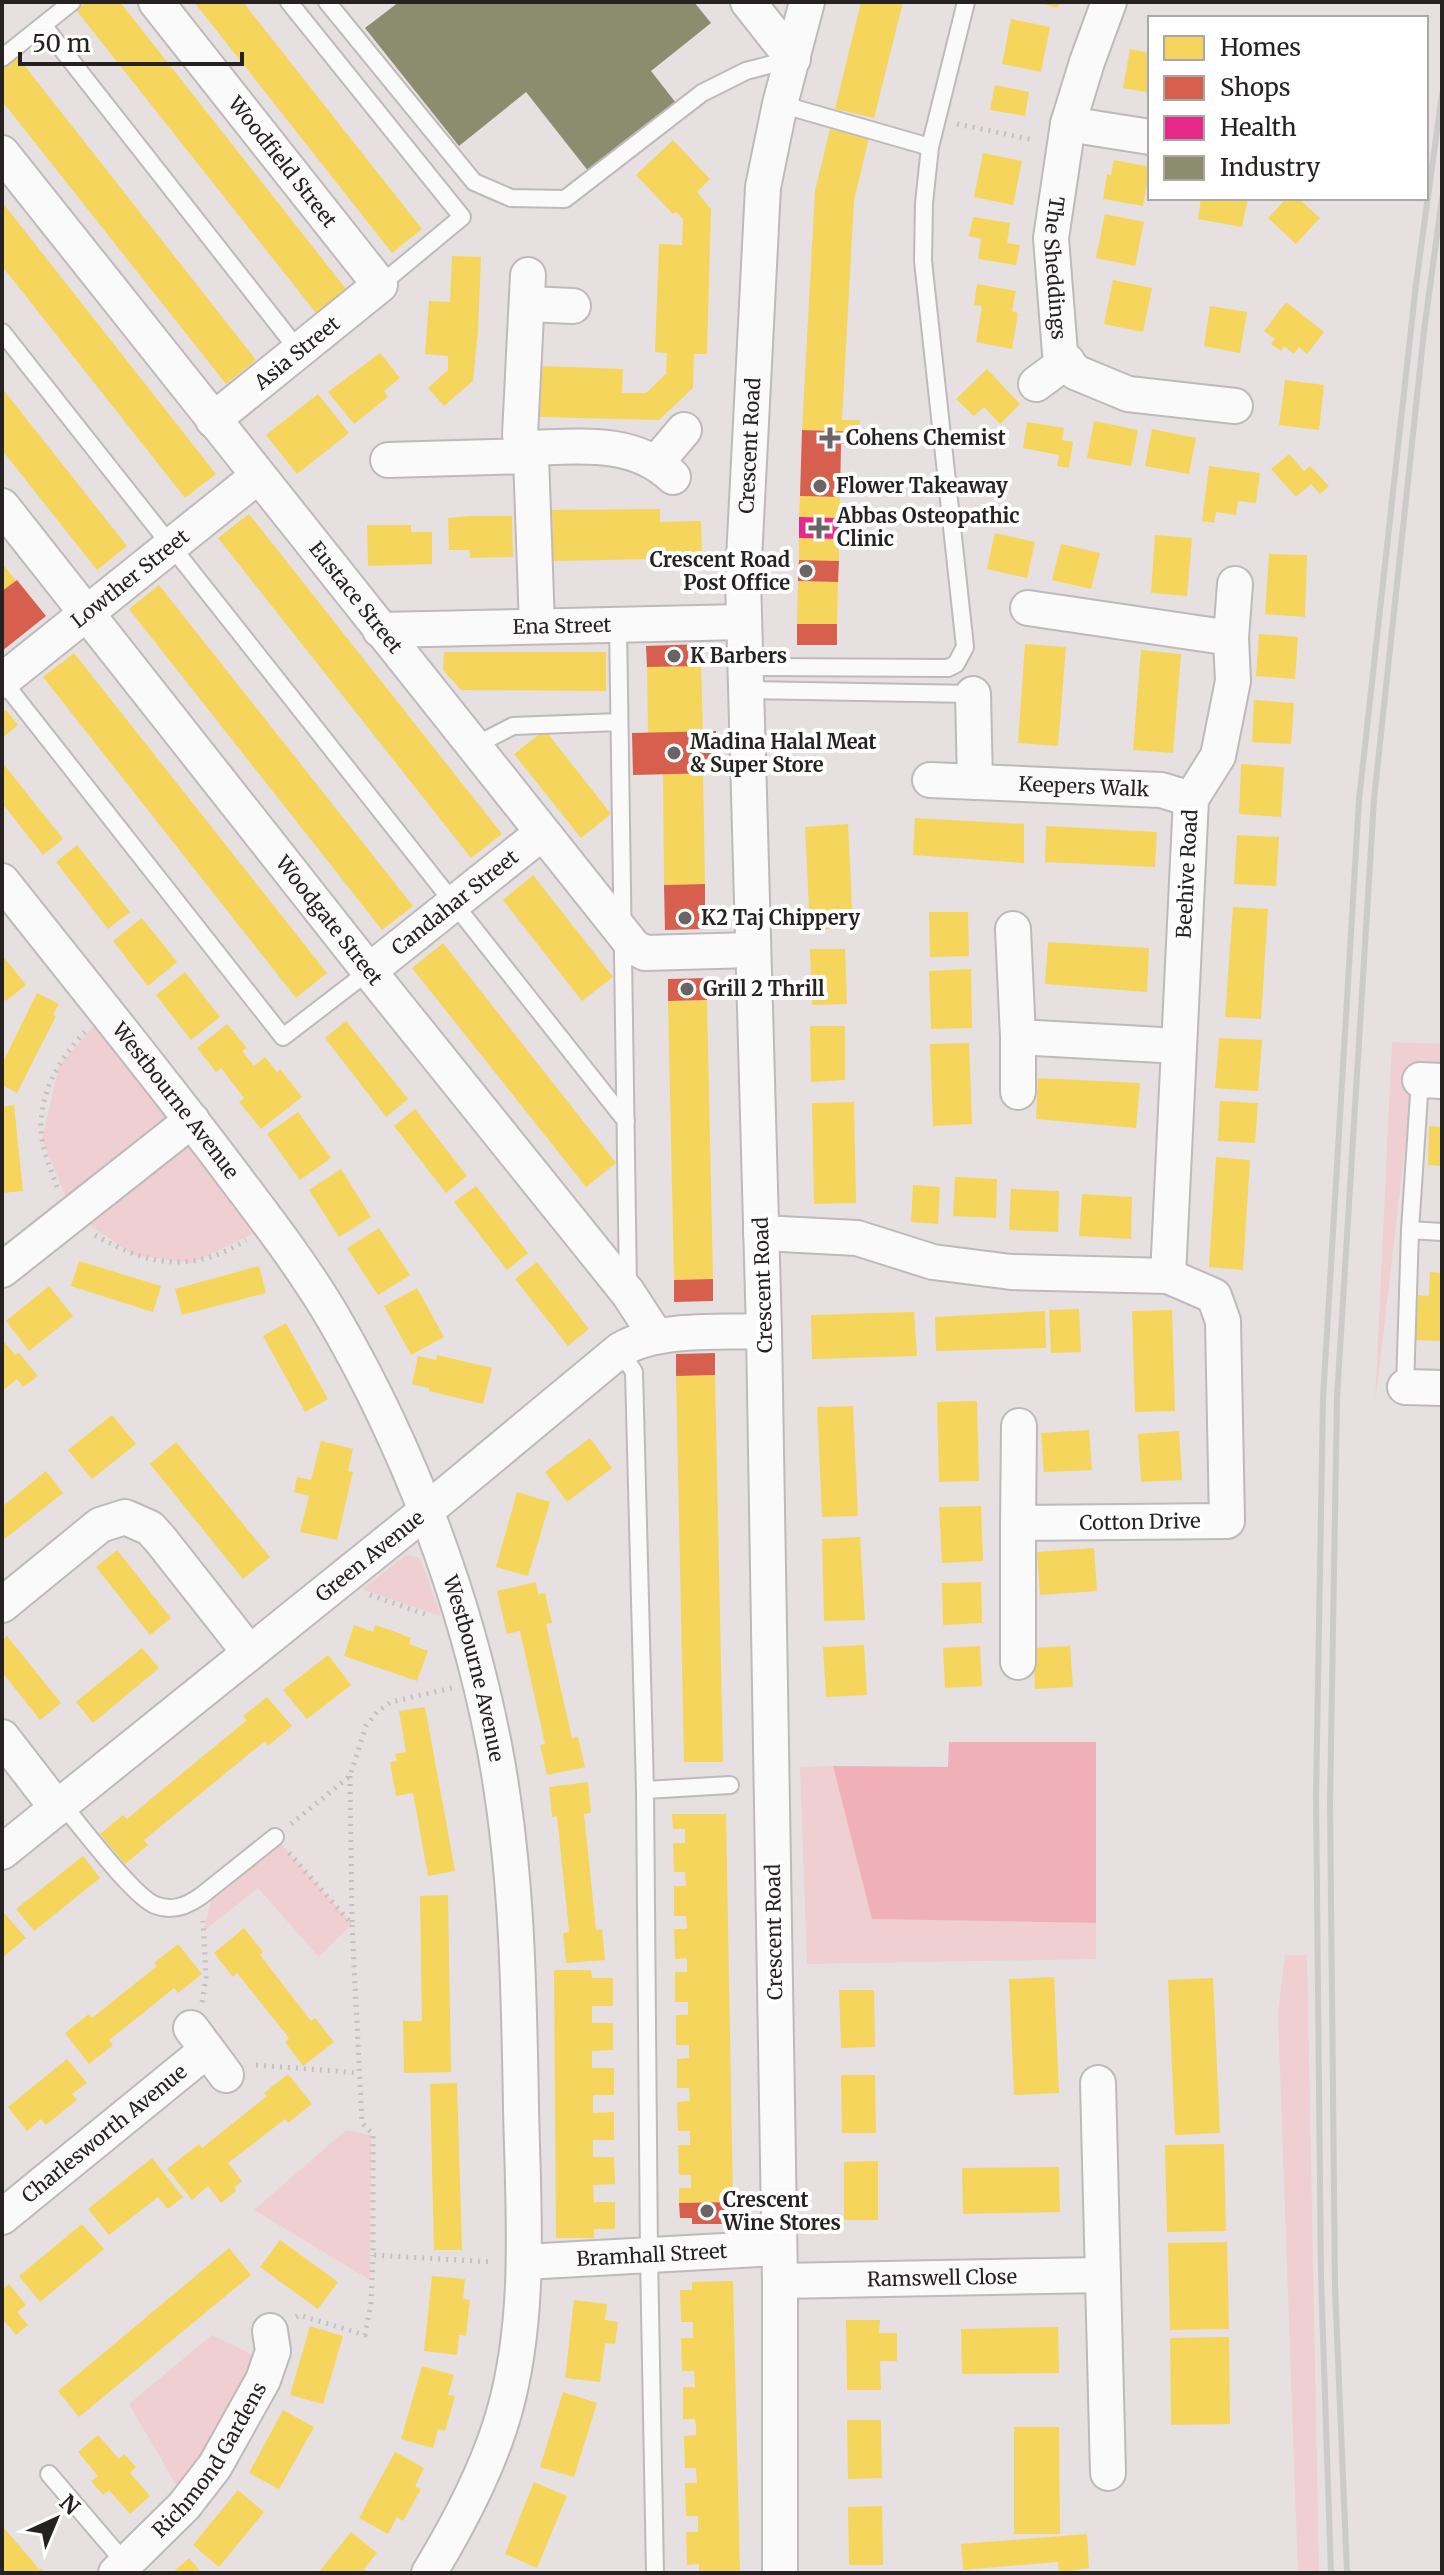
<svg xmlns="http://www.w3.org/2000/svg" width="1444" height="2575" viewBox="0 0 1444 2575" font-family="Merriweather,serif">
  <rect width="100%" height="100%" fill="#e6e0e0"/>
  <path fill="#efcfd1" d="M106,1012L271,1225L192,1263L134,1255L73,1214L42,1139L59,1066Z
    M1392,1042L1442,1044V1072L1414,1071L1375,1405Z
    M406,1555L420,1558L441,1616L362,1589Z
    M833,1766L873,1919L1096,1923V1959L807,1964L800,1767Z
    M275,1837L352,1924L319,1957L258,1888L204,1931L214,1886Z
    M1285,1955H1307L1319,2573H1298L1278,2013Z
    M346,2130L371,2135L370,2280L254,2210Z
    M212,2335L249,2353L256,2363L181,2493L129,2404Z"/>
  <path fill="#efb0b7" d="M949,1742H1096V1923L872,1919L833,1766L948,1767Z"/>
  <path fill="#f6d55c" d="M86,2H120L346,289L316,313L76,10Z
    M194,2H243L422,229L392,253Z
    M861,2H903L874,118L835,109Z
    M1037,2H1059L1058,8Z
    M1011,19L1050,27L1041,72L1002,64Z
    M1130,49L1150,53V93L1123,88Z
    M17,56L256,360L226,384L2,101V68Z
    M995,85L1029,92L1025,116L990,110Z
    M830,129L869,138L854,200L842,420H860L859,432L802,430L815,191Z
    M673,140L710,179L697,192L711,209L707,354H694L693,388L659,420L540,417L542,366L623,369L622,393H646L666,374L667,353L655,352L659,244L682,245L683,219L676,212L673,214L636,175Z
    M983,153L1022,161L1013,205L974,197Z
    M1114,160L1150,167L1143,206L1103,199L1107,174L1111,175Z
    M1201,198H1248L1242,227L1198,219Z
    M1287,198H1298L1320,218L1296,244L1268,218Z
    M2,202L216,474L185,498L2,266Z
    M1105,214L1144,222L1135,266L1096,258Z
    M973,217L1010,223L1007,243L1020,245L1016,265L978,259L981,239L969,236Z
    M452,256L481,257L478,331L473,381L444,406L428,388L448,370V356L425,354L429,301L450,302Z
    M1113,280L1152,288L1143,332L1104,324Z
    M977,284L1016,291L1012,311L1018,313L1012,349L976,342L982,306L974,305Z
    M1286,302L1324,332L1307,354L1299,347L1294,354L1284,346L1281,351L1271,344L1275,339L1264,331Z
    M1210,306L1247,312L1240,353L1204,346Z
    M380,353L400,378L384,391L388,397L354,424L328,392Z
    M987,369L1020,404L1000,424L984,407L974,416L956,399Z
    M1285,380L1324,385L1319,430L1279,425Z
    M2,388L127,546L97,570L2,450Z
    M318,394L349,433L297,474L266,435Z
    M1094,421L1138,430L1131,466L1087,458Z
    M1027,422L1064,428L1062,440L1073,442L1069,468L1057,466L1059,455L1023,448Z
    M1152,429L1196,438L1189,474L1145,466Z
    M1289,454L1304,471L1310,466L1329,486L1320,494L1311,484L1296,497L1271,469Z
    M1209,466L1260,473L1256,503L1238,501L1236,515L1216,512L1214,523L1202,521Z
    M800,496L840,497L839,518L799,517Z
    M660,509V522L701,521L702,558L553,561L552,510Z
    M249,514L502,834L471,858L218,538Z
    M469,516H512L513,557L470,558L469,550H449L448,518Z
    M367,525H411V532H432V564L368,566Z
    M995,533L1035,542L1027,578L987,569Z
    M1155,535L1192,538L1187,596L1151,593Z
    M799,538L839,539V561L799,560Z
    M1061,544L1100,553L1091,589L1052,580Z
    M1269,554L1307,555L1305,617L1265,614Z
    M2,563L16,581L2,591Z
    M798,581L838,582L837,624H797Z
    M159,585L413,906L382,930L129,609Z
    M1259,634L1298,637L1295,679L1256,676Z
    M1025,644L1066,647L1058,746L1018,743Z
    M1141,650L1181,654L1173,753L1133,750Z
    M444,652H606V691L461,690L443,670Z
    M74,653L327,973L296,998L43,677Z
    M701,666L703,732L648,733L647,667Z
    M1254,700L1294,703L1291,744L1252,742Z
    M6,710L18,725L2,738V713Z
    M545,730L611,814L581,838L514,754Z
    M2,762L63,839L43,855L2,803Z
    M1241,764L1284,767L1281,817L1239,814Z
    M703,773L705,884L664,885L663,774Z
    M915,818L1024,824V863L913,855Z
    M848,824L853,928L810,930L805,827Z
    M1046,826L1157,832L1155,867L1045,862Z
    M1237,835L1279,837L1276,886L1234,884Z
    M77,845L130,912L108,929L56,862Z
    M533,875L613,977L582,1001L503,900Z
    M1233,907L1268,909L1261,1019L1225,1017Z
    M929,912H968L969,956L930,957Z
    M142,918L177,962L148,986L113,941Z
    M1048,942L1149,948L1147,992L1045,984Z
    M443,943L616,1163L586,1187L412,968Z
    M810,949H845L847,1004L812,1005Z
    M2,955L26,985L6,1001L2,996Z
    M971,969L972,1028L931,1029L929,971Z
    M185,972L220,1017L191,1040L156,995Z
    M37,993L59,1004L53,1015L56,1016L17,1093L2,1085V1064Z
    M707,1000L713,1279L674,1280L668,1001Z
    M346,1021L408,1099L386,1117L325,1038Z
    M227,1024L247,1048L242,1051L254,1066L265,1057L277,1072L280,1069L302,1097L261,1129L239,1102L244,1098L221,1068L216,1072L197,1048Z
    M810,1026H845V1080L811,1082Z
    M1219,1038L1262,1040L1258,1091L1215,1088Z
    M969,1043L972,1124L933,1126L930,1044Z
    M1038,1078L1140,1083L1136,1128L1036,1119Z
    M1220,1101L1258,1103L1255,1143L1218,1141Z
    M854,1102L856,1203L814,1204L812,1103Z
    M14,1105L23,1191L2,1193V1107Z
    M415,1109L467,1176L446,1193L394,1126Z
    M298,1112L331,1158L300,1180L267,1134Z
    M1429,1126L1442,1127V1166L1428,1165Z
    M1216,1157L1250,1160L1243,1270L1209,1267Z
    M341,1169L371,1217L339,1237L309,1190Z
    M955,1177L997,1179L996,1218L953,1216Z
    M913,1185L940,1187L938,1224L911,1222Z
    M476,1186L528,1253L507,1270L454,1202Z
    M1011,1189L1059,1191L1058,1232L1009,1230Z
    M1082,1194L1132,1197L1131,1239L1079,1236Z
    M379,1228L410,1275L378,1295L347,1248Z
    M79,1261L161,1286L153,1312L71,1286Z
    M537,1262L589,1329L568,1346L515,1279Z
    M259,1266L266,1293L182,1315L175,1289Z
    M1430,1272L1442,1273V1341L1416,1340L1418,1295L1429,1296Z
    M49,1286L73,1316L29,1351L6,1321Z
    M417,1288L444,1337L411,1355L384,1306Z
    M1079,1309L1081,1352L1051,1353L1049,1310Z
    M1172,1310L1175,1411L1135,1412L1132,1311Z
    M1045,1311L1046,1348L936,1351L935,1317Z
    M914,1312L917,1356L812,1359L811,1315Z
    M286,1323L328,1399L305,1412L263,1336Z
    M2,1339L15,1355L19,1353L38,1376L23,1387L17,1379L5,1389L2,1385Z
    M437,1355L492,1368L483,1404L429,1391V1388L412,1384L418,1356L436,1360Z
    M715,1375L723,1762H684L676,1376Z
    M977,1401L979,1481L939,1482L937,1402Z
    M853,1406L858,1516L822,1517L817,1407Z
    M112,1415L136,1444L92,1479L68,1450Z
    M1089,1430L1092,1470L1044,1472L1041,1433Z
    M1179,1431L1182,1480L1141,1482L1138,1434Z
    M590,1438L612,1468L567,1502L545,1472Z
    M321,1441L353,1449L348,1471L353,1472L337,1540L300,1532L309,1496L294,1492L297,1477L311,1480Z
    M176,1442L270,1557L243,1579L150,1464Z
    M46,1471L63,1493L2,1541V1507Z
    M517,1492L550,1502L528,1576L496,1567Z
    M981,1506L983,1561L942,1563L939,1507Z
    M860,1537L865,1620L824,1621L822,1539Z
    M1094,1548L1097,1591L1040,1595L1037,1552Z
    M117,1550L171,1618L150,1635L96,1567Z
    M536,1582L538,1594L545,1593L552,1623L546,1624L572,1738L578,1737L585,1767L547,1775L540,1745L545,1744L520,1631L507,1634L497,1591Z
    M981,1582L982,1623L943,1625L942,1583Z
    M354,1625L373,1632L375,1625L393,1631L411,1638L409,1644L428,1651L417,1681L344,1656Z
    M7,1636L61,1703L40,1720L2,1672V1640Z
    M864,1645L867,1695L826,1697L823,1647Z
    M980,1646L982,1686L945,1688L943,1648Z
    M1070,1646L1073,1687L1035,1689L1033,1648Z
    M142,1648L159,1668L93,1723L76,1702Z
    M328,1655L351,1685L307,1719L283,1690Z
    M267,1697L292,1726L268,1746L265,1741L144,1840L148,1845L125,1864L100,1834L123,1815L127,1819L157,1794L247,1720L243,1716Z
    M425,1707L455,1871L428,1876L413,1793L396,1796L390,1762L397,1761L395,1754L406,1752L399,1711Z
    M588,1782L591,1813L584,1814L596,1930L602,1929L605,1960L566,1963L563,1933L569,1932L557,1816L552,1817L549,1787Z
    M672,1814H726L733,2202L679,2203V2188H691V2175H679L678,2145H690V2131H678L677,2102L690,2101L689,2088H677V2059L689,2058V2045H676V2015H688V2002H675V1972H687V1958L675,1959L674,1929H687L686,1916H674V1886H686L685,1872H674L673,1843H685V1829H673Z
    M83,1856L100,1878L34,1931L16,1909Z
    M448,1895L451,2072L404,2073L403,2021H422L420,1896Z
    M4,1913L26,1938L2,1958V1914Z
    M244,1928L263,1952L260,1955L311,2021L315,2018L334,2042L303,2066L285,2042L289,2038L237,1973L233,1977L214,1953Z
    M178,1944L202,1974L178,1993L174,1988L142,2014L109,2040L113,2045L89,2064L65,2033L89,2014L92,2018L157,1966L154,1963Z
    M554,1970H591L592,1978H613V2006H592V2023H613V2050L592,2051V2068H614V2095H593V2113L614,2112V2140H593V2157H614L615,2184L593,2185L594,2202H615V2229H594V2238H556Z
    M1054,1977L1059,2093L1014,2095L1009,1979Z
    M1213,1978L1220,2133L1175,2135L1168,1980Z
    M839,1990H874L875,2047L841,2048Z
    M67,2059L87,2083L72,2094L77,2100L46,2125L41,2119L27,2131L8,2107Z
    M288,2074L312,2104L288,2123L285,2119L228,2163L242,2181L234,2188L236,2191L221,2203L208,2186L192,2200L167,2169L199,2144L202,2148L267,2096L264,2093Z
    M841,2075H875L876,2133H842Z
    M457,2083L462,2250H434L430,2084Z
    M1224,2144L1226,2231L1167,2232L1165,2145Z
    M152,2158L183,2197L168,2209L158,2197L109,2235L88,2209Z
    M878,2161V2220H844V2162Z
    M1059,2167L1060,2212L963,2214L962,2168Z
    M82,2224L104,2249L40,2302L19,2276Z
    M280,2240L338,2282L318,2309L260,2267Z
    M1227,2242L1229,2329L1170,2330L1168,2243Z
    M229,2248L251,2275L79,2417L58,2391Z
    M432,2276L465,2279L463,2299L470,2300L466,2336L459,2335L457,2355L424,2351Z
    M733,2281L740,2573H699V2564L687,2565L686,2532H698V2516H686L685,2483H697L696,2468H685L684,2436L696,2435V2427L695,2419H683V2387H695L694,2371H682L681,2338H693V2322H681L680,2290H692V2282Z
    M9,2284L26,2305L17,2312L28,2325L16,2335L5,2322L2,2325V2290Z
    M574,2300L607,2304L605,2320L618,2322L615,2344L605,2343L600,2382L565,2378Z
    M846,2320H880L879,2333H897V2361H880L881,2390H847Z
    M310,2326L343,2336L323,2404L290,2395Z
    M1058,2327L1059,2373L962,2374L961,2329Z
    M1229,2337L1230,2424L1171,2425L1170,2338Z
    M422,2366L454,2375L448,2395L455,2396L450,2414L445,2431L438,2429L433,2448L401,2439Z
    M563,2392L597,2403L574,2477L540,2467Z
    M283,2410L314,2427L279,2489L249,2473Z
    M847,2420H881L882,2478L848,2479Z
    M1014,2427H1059L1060,2534H1014Z
    M98,2435L119,2459L124,2454L136,2467L130,2473L150,2496L130,2514L109,2490L103,2495L91,2481L98,2476L78,2452Z
    M395,2452L424,2468L415,2486L421,2489L403,2521L397,2517L388,2534L359,2518Z
    M534,2482L567,2496L537,2568L505,2554Z
    M238,2490L264,2512L219,2567L193,2545Z
    M882,2506L883,2565H849L848,2507Z
    M4,2528L40,2570L41,2568L46,2573H2V2530Z
    M351,2532L377,2553L364,2569L369,2573H318Z
    M1087,2534L1089,2568L1059,2573L1058,2562L963,2570L961,2544Z
    M189,2558L202,2573H172Z"/>
  <path fill="#d6604d" d="M802,430L859,432V444H841L840,497L800,496Z
    M799,560L839,561L838,582L798,581Z
    M17,580L46,616L2,651V591Z
    M797,624H837V645H797Z
    M701,644V666L647,667L646,646Z
    M716,731V773L633,775L632,733Z
    M705,884V929L665,930L664,885Z
    M707,978V1000L668,1001V979Z
    M713,1279V1301L674,1302V1280Z
    M715,1353V1375L676,1376V1354Z
    M733,2202L734,2224H692V2218H680L679,2203Z"/>
  <path fill="#e7298a" d="M799,517L839,518V539L799,538Z"/>
  <path fill="#8c8c6e" d="M399,2H694L711,23L651,71L676,103L589,172L526,92L459,146L365,28Z"/>
  <g fill="none" stroke-linecap="round" stroke-linejoin="round">
    <g stroke="#beb9ba" stroke-width="20">
      <path id="lane" d="M289,2L462,217L380,285
        M327,2L474,182L511,198L565,199L702,93L746,71L792,59
        M43,25L299,351
        M2,58L72,2
        M780,104L930,147
        M2,332L626,1121
        M618,624L628,1287
        M746,667L948,668L956,664L965,647L923,261L924,203L930,147L966,2
        M2,680L283,1037L369,971
        M746,690L973,694
        M474,746L513,726L619,722
        M1410,1230L1442,1232
        M620,1350L634,1372L645,1790L649,2256L655,2573
        M1405,1387L1410,1230L1420,1080
        M645,1790L730,1785
        M62,1804C80,1825 133,1896 155,1905C172,1912 187,1906 201,1896L275,1837
        M49,2474L126,2564"/>
    </g>
    <g stroke="#beb9ba" stroke-width="38">
      <g id="street">
        <path id="s1" d="M156,2L380,285L213,420"/>
        <path d="M748,2L793,59"/>
        <path id="s2" d="M1109,2L1087,62L1068,124L1051,238L1060,353L1075,372L1128,394L1235,406"/>
        <path d="M1068,124L1150,137"/>
        <path id="s3" d="M2,153L634,947L645,953L752,950"/>
        <path d="M528,275L520,435L531,456L537,626"/>
        <path d="M527,304L573,306"/>
        <path d="M1036,384L1067,361"/>
        <path d="M526,448C577,447 633,438 673,477"/>
        <path d="M388,460L531,456"/>
        <path d="M657,462L684,430"/>
        <path id="s4" d="M2,506L369,971L628,1293L656,1336"/>
        <path d="M1028,608L1231,638L1233,681L1218,756L1191,799L1168,1276"/>
        <path id="s5" d="M380,630L744,622"/>
        <path d="M1231,638L1235,584"/>
        <path id="s6" d="M2,681L258,476"/>
        <path d="M973,694L975,782"/>
        <path id="s7" d="M930,780L1161,790L1191,799"/>
        <path id="s8" d="M2,881C77,976 154,1070 227,1167C264,1216 303,1266 334,1319C410,1450 465,1597 494,1745C517,1864 519,1987 521,2107C523,2208 532,2315 504,2413C489,2466 457,2527 429,2573"/>
        <path d="M1013,929L1018,1037L1179,1046"/>
        <path id="s9" d="M369,971L542,833"/>
        <path d="M1420,1080L1442,1081"/>
        <path d="M1018,1092V1037"/>
        <path d="M761,1233L857,1238L933,1262L1011,1272L1168,1276L1214,1296L1223,1321L1227,1521L1018,1523L1019,1426"/>
        <path d="M2,1270L192,1120"/>
        <path d="M1405,1387L1442,1388"/>
        <path d="M1018,1523V1662"/>
        <path d="M2,1605L100,1525L125,1517L150,1528L160,1539L249,1652"/>
        <path d="M2,1737L57,1808"/>
        <path id="s10" d="M2,1852L426,1511L620,1350C658,1327 720,1333 764,1331"/>
        <path d="M191,2028L226,2075"/>
        <path d="M1098,2083L1108,2473"/>
        <path id="s11" d="M2,2217L207,2050"/>
        <path id="s12" d="M524,2262L779,2248"/>
        <path id="s13" d="M780,2281L1103,2275"/>
        <path id="s14" d="M116,2573L184,2506L215,2466L263,2380L273,2351L270,2331"/>
        <path id="s15" d="M780,2573V2281L764,1331L743,579L763,187L780,104L807,2"/>
      </g>
    </g>
    <path stroke="#c2c0c0" stroke-width="5" stroke-dasharray="2 6" stroke-linecap="butt" d="M957,124L1034,140
      M57,1187C52,1171 44,1155 42,1139C36,1099 58,1059 85,1032
      M95,1235C148,1266 192,1274 246,1240
      M370,1595L428,1615
      M350,1776L352,1923
      M291,1824L350,1776L366,1726L377,1712L391,1702L452,1688
      M289,1853L352,1924L362,2123L373,2134V2255L493,2262
      M202,2002L206,1977L203,1921
      M256,2065L359,2073
      M296,2317L299,2315L365,2335L371,2303L373,2255"/>
    <use href="#lane" stroke="#fbfafa" stroke-width="16"/>
    <use href="#street" stroke="#fbfafa" stroke-width="34"/>
    <path stroke="#cccaca" stroke-width="6" d="M1331,2573L1321,2277L1316,1797L1323,1398L1359,800L1416,284L1442,94
      M1347,2573L1335,2287L1330,1802L1337,1398L1374,799L1424,331L1442,198"/>
  </g>
  <g fill="#6a6464" stroke="#fff" stroke-width="3">
    <path d="M826 426h8v8h8v8h-8v8h-8v-8h-8v-8h8z"/>
    <circle cx="820" cy="486" r="8"/>
    <path d="M815 516h8v8h8v8h-8v8h-8v-8h-8v-8h8z"/>
    <circle cx="806" cy="571" r="8"/>
    <circle cx="674" cy="656" r="8"/>
    <circle cx="674" cy="753" r="8"/>
    <circle cx="685" cy="918" r="8"/>
    <circle cx="687" cy="989" r="8"/>
    <circle cx="707" cy="2211" r="8"/>
  </g>
  <g text-anchor="middle" stroke-width="8" stroke-linejoin="round" paint-order="stroke">
    <g font-size="20" fill="#272222" stroke="#fff">
      <text dy="7" stroke="none"><textPath href="#s1" startOffset="204">Woodfield Street</textPath></text>
      <text dy="7" stroke="none"><textPath href="#s2" startOffset="274">The Sheddings</textPath></text>
      <text transform="translate(297 353) rotate(-39)" y="7">Asia Street</text>
      <text dy="7" stroke="none"><textPath href="#s15" startOffset="2128">Crescent Road</textPath></text>
      <text dy="7" stroke="none"><textPath href="#s6" startOffset="164">Lowther Street</textPath></text>
      <text dy="7" stroke="none"><textPath href="#s3" startOffset="568">Eustace Street</textPath></text>
      <text dy="7" stroke="none"><textPath href="#s5" startOffset="182">Ena Street</textPath></text>
      <text dy="7" stroke="none"><textPath href="#s7" startOffset="154">Keepers Walk</textPath></text>
      <text transform="translate(1187 874) rotate(-87)" y="7">Beehive Road</text>
      <text dy="7" stroke="none"><textPath href="#s9" startOffset="110">Candahar Street</textPath></text>
      <text dy="7" stroke="none"><textPath href="#s4" startOffset="528">Woodgate Street</textPath></text>
      <text dy="7" stroke="none"><textPath href="#s8" startOffset="280">Westbourne Avenue</textPath></text>
      <text transform="translate(763 1285) rotate(-92)" y="7">Crescent Road</text>
      <text transform="translate(1140 1522) rotate(-1)" y="7">Cotton Drive</text>
      <text dy="7" stroke="none"><textPath href="#s10" startOffset="472">Green Avenue</textPath></text>
      <text dy="7" stroke="none"><textPath href="#s8" startOffset="928">Westbourne Avenue</textPath></text>
      <text transform="translate(774 1932) rotate(-91)" y="7">Crescent Road</text>
      <text dy="7" stroke="none"><textPath href="#s11" startOffset="132">Charlesworth Avenue</textPath></text>
      <text dy="7" stroke="none"><textPath href="#s12" startOffset="128">Bramhall Street</textPath></text>
      <text dy="7" stroke="none"><textPath href="#s13" startOffset="162">Ramswell Close</textPath></text>
      <text dy="7" stroke="none"><textPath href="#s14" startOffset="148">Richmond Gardens</textPath></text>
    </g>
    <g font-size="20" font-weight="bold" fill="#272222" stroke="#fff" text-anchor="start">
      <text x="846" y="445">Cohens Chemist</text>
      <text x="836" y="493">Flower Takeaway</text>
      <text x="837" y="523">Abbas Osteopathic<tspan x="837" dy="23">Clinic</tspan></text>
      <text x="790" y="567" text-anchor="end">Crescent Road<tspan x="790" dy="23">Post Office</tspan></text>
      <text x="690" y="663">K Barbers</text>
      <text x="690" y="749">Madina Halal Meat<tspan x="690" dy="23">&amp; Super Store</tspan></text>
      <text x="701" y="925">K2 Taj Chippery</text>
      <text x="703" y="996">Grill 2 Thrill</text>
      <text x="723" y="2207">Crescent<tspan x="723" dy="23">Wine Stores</tspan></text>
    </g>
  </g>
  <rect width="1444" height="2575" fill="none" stroke="#272222" stroke-width="8"/>
  <rect x="1148" y="16" width="280" height="184" fill="#ffffff" stroke="#a9a7a7" stroke-width="2"/>
  <rect x="1164" y="36" width="40" height="24" fill="#f6d55c" stroke="#a9a7a7" stroke-width="2"/>
  <text x="1220" y="56" font-size="24" fill="#272222">Homes</text>
  <rect x="1164" y="76" width="40" height="24" fill="#d6604d" stroke="#a9a7a7" stroke-width="2"/>
  <text x="1220" y="96" font-size="24" fill="#272222">Shops</text>
  <rect x="1164" y="116" width="40" height="24" fill="#e7298a" stroke="#a9a7a7" stroke-width="2"/>
  <text x="1220" y="136" font-size="24" fill="#272222">Health</text>
  <rect x="1164" y="156" width="40" height="24" fill="#8c8c6e" stroke="#a9a7a7" stroke-width="2"/>
  <text x="1220" y="176" font-size="24" fill="#272222">Industry</text>
  <g transform="translate(56 2519) rotate(44)" stroke="#ffffff" stroke-width="6" paint-order="stroke">
  <path d="M0-6L14 30L0 20L-14 30Z" fill="#272222"/>
  <text y="-12" font-size="22" font-weight="bold" text-anchor="middle" fill="#272222">N</text>
  </g>
  <path d="M20 52v12h222v-12" fill="none" stroke="#272222" stroke-width="4"/>
  <text x="32" y="52" font-size="24" fill="#272222" stroke="#ffffff" stroke-width="6" paint-order="stroke">50 m</text>
</svg>
